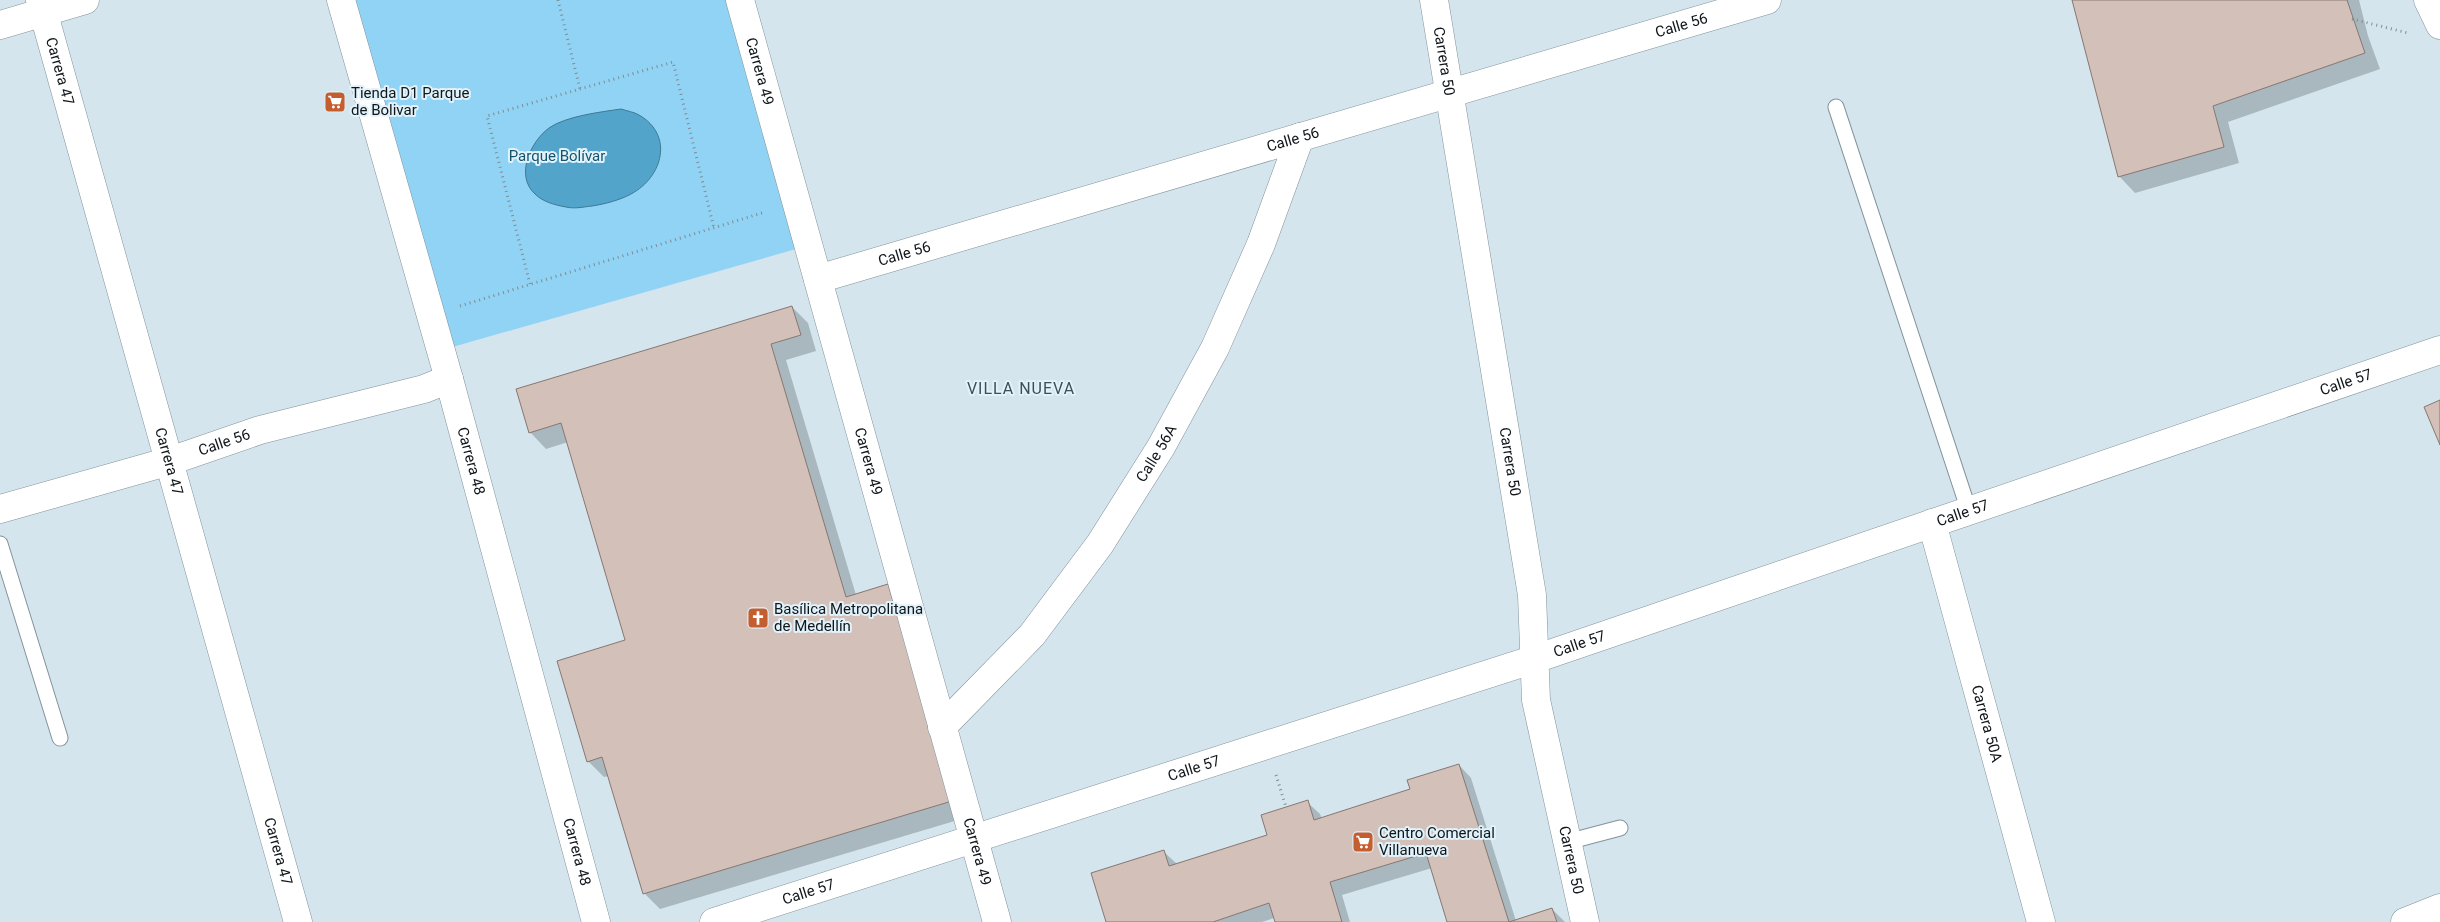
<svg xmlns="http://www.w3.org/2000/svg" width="2440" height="922" viewBox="0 0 2440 922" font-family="Roboto,sans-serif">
  <rect width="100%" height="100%" fill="#d4e5ee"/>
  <path fill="#91d3f4" d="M352,0H734L803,247L449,348Z"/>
  <path fill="#52a4cb" stroke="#3e7996" d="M621,109C627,111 634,112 639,115C674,135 663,177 631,194C620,200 605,204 592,206C583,207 575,209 566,207C555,205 543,202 535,194C515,176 530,142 549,128C566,116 601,112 621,109Z"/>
  <path fill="#0003" d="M2074,0H2359L2368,36L2380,69L2228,122L2239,163L2135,193L2119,176Z
    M792,307L808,323L816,351L786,360L856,595L887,586L903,602L968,817L660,909L644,893L609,776L604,777L588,761L627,641L568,442L546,449L530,432Z
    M1459,765L1471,778L1516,921L1552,909L1565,922H1448L1432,868L1342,895L1350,922H1276L1274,918L1262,922H1107L1164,852L1177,864L1268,835L1307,802L1320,814L1322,819L1412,790Z"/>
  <path fill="#d2c0b9" stroke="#877771" d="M2072,0H2347L2365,53L2213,106L2224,147L2118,177Z
    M792,306L801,335L771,344L846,597L888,584L952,801L643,894L602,757L587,762L557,661L625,640L561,423L529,433L516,389Z
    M2440,400V445L2424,407Z
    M1459,764L1509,922L1552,908L1557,922H1447L1426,853L1330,882L1342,922H1275L1269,903L1213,922H1106L1091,873L1164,850L1169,866L1267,835L1261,815L1308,800L1314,820L1410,789L1407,780Z"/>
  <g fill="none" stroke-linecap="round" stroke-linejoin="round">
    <g stroke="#83939b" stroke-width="17">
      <path id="service" d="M1836,107L1969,511
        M0,544L60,738
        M1567,842L1620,828"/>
    </g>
    <g stroke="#83939b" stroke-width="29">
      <g id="minor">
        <path id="s1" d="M40,0L298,922"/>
        <path id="s2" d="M740,0L997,922"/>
        <path d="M0,25L85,0"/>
        <path id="s3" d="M818,279L1767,0"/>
        <path id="s4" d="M1932,523L2041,922"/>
        <path id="s5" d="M942,727L1032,635L1100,544L1161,447L1215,348L1261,244L1300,137"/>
      </g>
    </g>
    <g stroke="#83939b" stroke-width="29">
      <g id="tertiary">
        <path id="s6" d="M341,0L449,379L596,922"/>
        <path id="s7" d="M1434,0L1532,595L1536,700L1585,922"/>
        <path id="s8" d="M0,509L170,461L260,430L424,389L449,379"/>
        <path id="s9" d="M714,922L1535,659L2440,350"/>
        <path d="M2405,922L2440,908"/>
      </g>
    </g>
    <g stroke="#83939b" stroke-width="29">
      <path id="secondary" d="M2428,0L2440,25"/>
    </g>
    <path stroke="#808c93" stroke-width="3" stroke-dasharray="1 4" stroke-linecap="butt" d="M558,0L580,89
      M2352,19L2408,33
      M530,284L487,116L673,62L714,228
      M460,306L765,212
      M1276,775L1286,807"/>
    <use href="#service" stroke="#fff" stroke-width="15"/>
    <use href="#minor" stroke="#fff" stroke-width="28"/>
    <use href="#tertiary" stroke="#fff" stroke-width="28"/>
    <use href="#secondary" stroke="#fff" stroke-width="28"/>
  </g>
  <defs>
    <g id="supermarket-square" transform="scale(1.125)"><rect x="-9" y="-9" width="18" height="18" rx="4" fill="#c55e2f" stroke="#e1f2fb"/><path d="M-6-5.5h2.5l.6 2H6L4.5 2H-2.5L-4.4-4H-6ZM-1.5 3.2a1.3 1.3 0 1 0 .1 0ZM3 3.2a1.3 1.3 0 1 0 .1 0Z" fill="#fff"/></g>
    <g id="church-square" transform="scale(1.125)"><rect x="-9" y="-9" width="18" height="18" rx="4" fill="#c55e2f" stroke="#e1f2fb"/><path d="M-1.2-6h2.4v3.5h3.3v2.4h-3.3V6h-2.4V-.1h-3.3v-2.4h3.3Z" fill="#fff"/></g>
  </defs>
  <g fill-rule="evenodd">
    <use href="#supermarket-square" x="335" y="102"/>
    <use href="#church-square" x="758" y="618"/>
    <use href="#supermarket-square" x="1363" y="842"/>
  </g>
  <g text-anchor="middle" stroke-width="4" stroke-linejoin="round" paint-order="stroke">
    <g font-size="15" fill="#101619" stroke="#e1f2fb">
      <text dy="5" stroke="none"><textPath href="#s3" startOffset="900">Calle 56</textPath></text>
      <text dy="5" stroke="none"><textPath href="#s7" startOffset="62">Carrera 50</textPath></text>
      <text dy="5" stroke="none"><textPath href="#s1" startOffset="74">Carrera 47</textPath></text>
      <text dy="5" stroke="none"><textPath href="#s2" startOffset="74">Carrera 49</textPath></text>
      <text dy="5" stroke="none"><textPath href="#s3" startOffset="495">Calle 56</textPath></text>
      <text dy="5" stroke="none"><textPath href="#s3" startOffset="90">Calle 56</textPath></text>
      <text dy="5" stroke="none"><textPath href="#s9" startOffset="1719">Calle 57</textPath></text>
      <text dy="5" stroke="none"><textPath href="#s8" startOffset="234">Calle 56</textPath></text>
      <text dy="5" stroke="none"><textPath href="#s5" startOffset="349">Calle 56A</textPath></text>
      <text dy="5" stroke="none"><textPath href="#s6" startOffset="479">Carrera 48</textPath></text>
      <text dy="5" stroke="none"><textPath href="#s1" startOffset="479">Carrera 47</textPath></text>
      <text dy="5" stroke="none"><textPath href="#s2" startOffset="479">Carrera 49</textPath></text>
      <text dy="5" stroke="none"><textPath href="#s7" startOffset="468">Carrera 50</textPath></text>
      <text dy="5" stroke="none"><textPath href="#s9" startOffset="1314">Calle 57</textPath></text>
      <text dy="5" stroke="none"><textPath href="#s9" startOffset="909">Calle 57</textPath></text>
      <text dy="5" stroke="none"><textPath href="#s4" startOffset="208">Carrera 50A</textPath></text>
      <text dy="5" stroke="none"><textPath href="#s9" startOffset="504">Calle 57</textPath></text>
      <text dy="5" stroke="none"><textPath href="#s1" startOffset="884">Carrera 47</textPath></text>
      <text dy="5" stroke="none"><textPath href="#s6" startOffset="884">Carrera 48</textPath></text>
      <text dy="5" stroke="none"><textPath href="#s2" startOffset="884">Carrera 49</textPath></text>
      <text dy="5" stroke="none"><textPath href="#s7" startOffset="872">Carrera 50</textPath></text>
      <text dy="5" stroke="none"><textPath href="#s9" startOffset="99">Calle 57</textPath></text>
    </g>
    <g font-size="15" fill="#101619" stroke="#e1f2fb" text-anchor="start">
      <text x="351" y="98">Tienda D1 Parque<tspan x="351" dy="17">de Bolivar</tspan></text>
      <text x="774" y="614">Basílica Metropolitana<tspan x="774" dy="17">de Medellín</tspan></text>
      <text x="1379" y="838">Centro Comercial<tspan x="1379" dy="17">Villanueva</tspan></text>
    </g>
    <g font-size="15" fill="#135470" stroke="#e1f2fb">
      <text x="557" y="161">Parque Bolívar</text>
    </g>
    <g font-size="16" letter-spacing="1" fill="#404f56" stroke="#e1f2fb">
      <text x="1021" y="394">VILLA NUEVA</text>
    </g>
  </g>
</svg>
